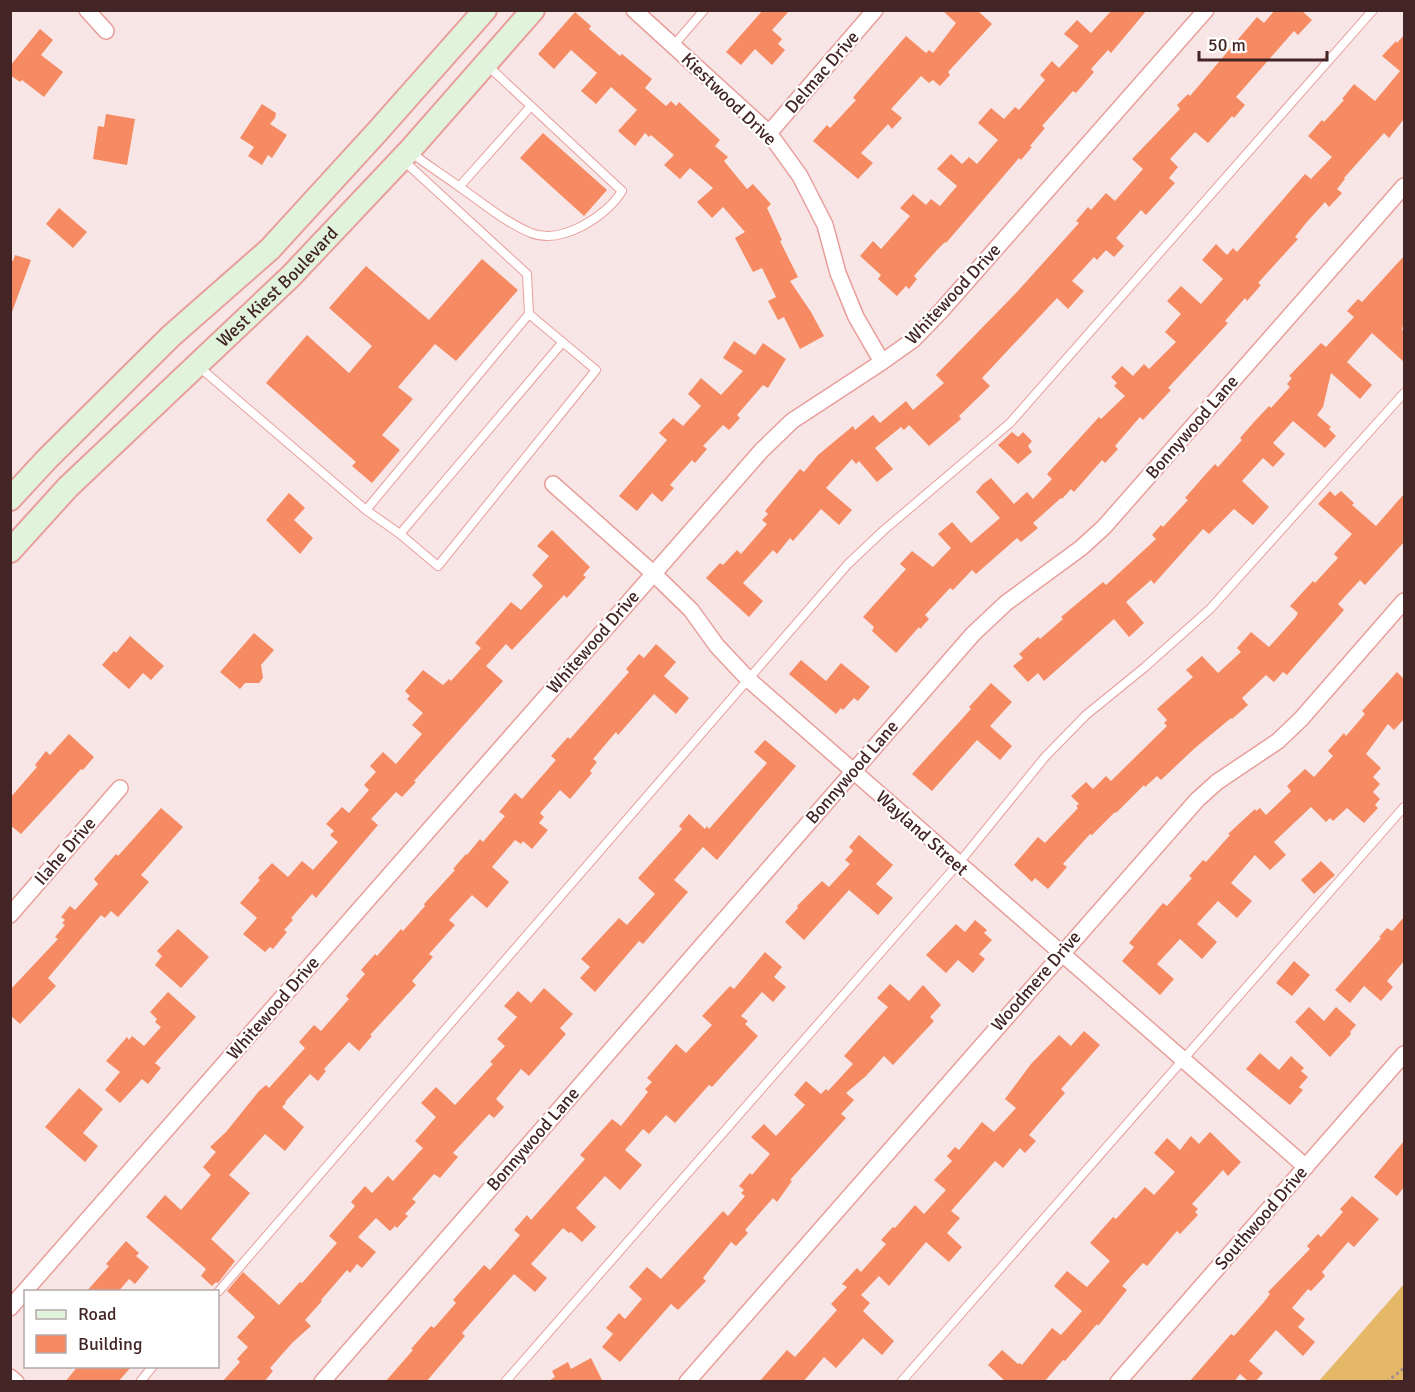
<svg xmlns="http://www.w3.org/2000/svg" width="1415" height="1392" viewBox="0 0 1415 1392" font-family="Signika,sans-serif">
  <rect width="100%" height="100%" fill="#f7e6e5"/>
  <path fill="#e5b868" d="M1404,1284V1381H1319Z"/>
  <path fill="#f68b63" d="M763,10H790L772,30L782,39L778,44L785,50L772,65L755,49L741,65L726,52Z
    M942,10H977L992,24L948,72L950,75L940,86L933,80L929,83L921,76L891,109L902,118L892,129L888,124L861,153L873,163L858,179L813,141L827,125L830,128L856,100L853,98L855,95L906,36L926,53L929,50L933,53L956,23Z
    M1112,10H1147L1111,53L1108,50L1091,69L1094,72L1076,93L1073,91L1042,126L1045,128L1030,146L1032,147L1021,160L1019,158L946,243L945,242L937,250L914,276L917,279L909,289L906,286L897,296L878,279L881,275L860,256L873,241L881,249L910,216L900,208L913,194L926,205L931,199L940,206L957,186L937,169L951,154L962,164L969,157L977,164L998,140L978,123L991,108L1004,119L1015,107L1019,110L1045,80L1040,75L1052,61L1059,68L1079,46L1064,34L1077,20L1091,33Z
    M1275,10H1301L1312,20L1298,35L1294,31L1236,97L1245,105L1234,118L1232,116L1208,143L1195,132L1170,159L1178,167L1169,178L1175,183L1146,215L1141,210L1116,238L1124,246L1114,257L1106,250L1097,260L1094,257L1072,281L1084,291L1068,309L1057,298L982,378L990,386L959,416L961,419L929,446L909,425L904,430L901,427L875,448L893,469L877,482L859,461L856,464L852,459L826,488L852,510L839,525L821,509L793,541L790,538L777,554L773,550L743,583L763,601L749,617L706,578L720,563L723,565L737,550L741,554L767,524L762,520L768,514L765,511L800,469L804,472L818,455L853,426L855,430L873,415L880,423L906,401L913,410L944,383L936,375L1017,292L1079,223L1076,221L1088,207L1091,210L1106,193L1115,201L1143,169L1132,159L1180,109L1177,105L1188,94L1190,96L1257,17L1264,23Z
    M575,12L591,26L589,29L620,56L622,54L652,79L645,88L666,106L671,101L676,106L679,102L720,140L715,146L728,157L724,161L747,189L753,184L771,204L767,208L782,240L780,241L798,277L790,281L811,312L824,336L800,349L784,317L778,320L768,301L776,297L762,268L753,272L735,238L745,232L723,207L712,218L697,202L713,188L690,168L680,179L664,165L674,155L651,135L649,137L645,133L635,146L618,131L637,110L611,87L596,104L581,91L597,73L571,50L554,69L538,54Z
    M40,29L53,40L41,55L63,72L44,97L22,80L20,82L10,75V66Z
    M1404,35V119L1389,138L1384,133L1344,178L1345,179L1337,189L1342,193L1329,207L1325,202L1306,223L1295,237L1298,239L1258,283L1261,285L1247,301L1245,298L1225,321L1228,323L1168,388L1171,390L1143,420L1140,417L1115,446L1118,449L1105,463L1102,460L1074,492L1071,489L1062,499L1061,498L1033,523L1038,528L1021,542L1017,538L976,574L972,570L953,590L950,588L925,615L929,619L920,629L919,627L896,653L872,631L874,627L863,617L906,569L900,564L912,551L933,567L951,548L938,534L952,522L971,543L1000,518L976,492L983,484L991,478L1014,504L1027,492L1033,499L1052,479L1047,474L1099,417L1101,419L1125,396L1114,386L1117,383L1111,377L1122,366L1133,376L1144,364L1149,369L1176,342L1165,332L1181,314L1167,301L1181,286L1201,304L1223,279L1202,260L1216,244L1227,255L1233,248L1237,252L1305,174L1311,179L1332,157L1308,136L1322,120L1324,122L1344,100L1342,99L1354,84L1375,101L1400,71L1382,56L1396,41L1397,43Z
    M262,104L276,113L275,118L270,124L287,135L272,158L268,155L262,165L248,156L254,147L240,138Z
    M106,114L135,119L127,165L93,159L98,126L104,127Z
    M543,133L607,190L584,216L520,158Z
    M59,208L87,232L73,248L46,224Z
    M15,255L31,260L12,312H10V260L13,261Z
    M1404,256V323L1402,329L1404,332V362L1372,333L1347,362L1372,385L1360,399L1331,373L1323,407L1317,415L1331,427L1329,429L1336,436L1325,448L1293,421L1273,443L1285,454L1273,467L1263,458L1242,481L1269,507L1253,525L1234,509L1209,534L1203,529L1154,584L1151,580L1126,602L1144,623L1129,637L1114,619L1044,681L1038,673L1028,682L1013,666L1023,658L1019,654L1038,637L1040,639L1063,619L1061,617L1103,582L1106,585L1156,539L1152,535L1161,525L1163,527L1188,500L1185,498L1205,475L1215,464L1218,467L1242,440L1240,438L1254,422L1269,406L1271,408L1290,387L1287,384L1292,378L1289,376L1321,343L1326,347L1354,317L1347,311L1358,299L1362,302Z
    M482,259L518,290L456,361L435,344L398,387L413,399L382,435L400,450L372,483L352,466L356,462L266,383L307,335L349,373L372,346L329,308L366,266L429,320Z
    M734,341L755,355L763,343L786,359L768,388L763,385L737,415L740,418L729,430L723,425L703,446L707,449L695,463L692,460L670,485L674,488L662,502L652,493L637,511L619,496L667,440L659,433L673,418L683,426L701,406L688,394L701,378L721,395L743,371L723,358Z
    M1012,432L1018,437L1023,432L1032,441L1028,446L1032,452L1018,464L998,445Z
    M1330,491L1335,496L1341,491L1354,503L1352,505L1376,526L1404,494V542L1365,585L1360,580L1338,604L1344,610L1287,675L1283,672L1274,682L1266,675L1242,698L1248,705L1232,719L1231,718L1195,748L1161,780L1157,776L1145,787L1144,785L1116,813L1115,812L1092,835L1090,834L1063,864L1067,867L1048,889L1035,878L1032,882L1014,865L1038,837L1045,843L1078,808L1076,806L1079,804L1071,796L1086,782L1093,789L1106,776L1111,781L1167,726L1164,723L1167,720L1157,709L1193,677L1186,670L1202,656L1218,673L1241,652L1237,648L1251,632L1269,647L1295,618L1298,613L1290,606L1313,581L1315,583L1338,558L1334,554L1352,534L1318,504Z
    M289,493L305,508L294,520L313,538L300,554L266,520Z
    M552,530L590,567L583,575L586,577L567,598L564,595L512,650L506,644L486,666L503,681L414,781L416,782L402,797L396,792L371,819L378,825L316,898L312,894L291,918L293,920L284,930L287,932L273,949L270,947L265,952L243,934L257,918L240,903L260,880L258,878L272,863L288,877L302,861L313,870L338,842L330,835L334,831L326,824L342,807L349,813L369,790L364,785L376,772L370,766L383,752L396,764L422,734L412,725L423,713L407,699L410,696L405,691L423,670L443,685L449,679L451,681L481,648L475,643L511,602L521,610L543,586L532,575L549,556L537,546Z
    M254,633L274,650L261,665L263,678L259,683H245L240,689L220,672Z
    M130,636L164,666L151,680L143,673L129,689L102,665L114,651L116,653Z
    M656,644L676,662L664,676L689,698L676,714L654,694L618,735L616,732L593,759L597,762L590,771L592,773L570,799L560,790L540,813L544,817L539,823L548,830L532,849L523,841L521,844L515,840L492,867L509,882L487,908L472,895L449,920L455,925L429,954L433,957L412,981L416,985L370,1035L372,1036L359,1051L349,1042L324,1069L326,1071L318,1081L310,1074L285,1102L286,1103L282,1107L304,1127L285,1151L265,1134L229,1175L250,1193L211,1239L235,1261L218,1283L216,1282L212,1286L201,1276L206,1269L146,1217L165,1195L181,1210L211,1175L203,1167L216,1152L210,1147L226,1132L259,1091L266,1085L269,1088L305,1048L299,1042L314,1025L321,1031L349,999L346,996L365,974L361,970L375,954L377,956L401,929L403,931L425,906L424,904L455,870L453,869L466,854L467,855L480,839L483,842L505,816L499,812L515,793L522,799L556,760L551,756L568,737L570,739L629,672L626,669L639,654L644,658Z
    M801,660L826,681L841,663L870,687L858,701L854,698L843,710L841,708L836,714L789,674Z
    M1397,672L1404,679V719L1394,730L1388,724L1366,754L1381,768L1373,777L1380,784L1373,792L1380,799L1375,805L1378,808L1364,823L1347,808L1333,821L1330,818L1326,822L1311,807L1274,842L1286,855L1270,870L1255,855L1231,883L1252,901L1237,918L1218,901L1197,924L1217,942L1202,959L1180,939L1157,964L1174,979L1160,995L1122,961L1134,947L1129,943L1163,903L1167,906L1192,878L1189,876L1203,860L1206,862L1230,835L1228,834L1255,809L1256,811L1260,808L1266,815L1291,791L1287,786L1305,769L1314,777L1333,756L1328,751L1344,733L1346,736L1365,714L1362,711Z
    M991,683L1012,702L990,726L1012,746L1000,760L977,740L932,791L912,774L971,709L969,707Z
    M69,734L94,757L83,770L81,769L21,834L10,825V798L37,767L35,765L46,751L50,755Z
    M765,740L796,766L717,860L703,847L674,880L688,892L643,944L639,941L595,992L580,978L590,967L581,959L619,918L627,925L655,894L638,878L682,829L679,826L689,814L705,829L707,826L709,829L767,763L754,752Z
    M161,808L183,827L141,875L149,882L118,917L111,911L105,918L101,915L48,978L56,986L20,1024L10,1015V990L58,939L55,937L65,925L62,923L65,920L61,917L70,906L75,910L98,884L94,879L116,854L118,856Z
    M859,835L893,865L876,884L893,898L878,915L849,890L804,940L785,922L798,908L797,906L822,881L829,887L850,864L845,860L853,851L849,847Z
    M1321,861L1335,875L1314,894L1301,880Z
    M1404,917V961L1387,981L1393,987L1381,1001L1364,986L1350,1003L1335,990L1381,938L1379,937L1387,928L1392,931Z
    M975,920L987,930L984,933L992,940L979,954L985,959L973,973L958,960L946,973L926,955L956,924L965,932Z
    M178,929L209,957L181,988L155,965L162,956L157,951Z
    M765,952L782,967L774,977L786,987L773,1002L762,992L741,1016L748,1021L745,1024L758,1036L712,1087L709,1085L675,1123L666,1115L649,1134L643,1129L625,1150L642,1165L620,1190L605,1176L576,1208L596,1227L582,1242L571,1232L569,1233L563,1228L531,1264L547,1278L535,1292L514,1274L462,1333L465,1336L426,1382H385L413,1350L411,1349L431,1326L434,1328L456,1303L453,1300L484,1265L490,1270L520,1235L514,1230L527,1215L531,1220L585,1159L580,1155L612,1119L621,1126L648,1092L645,1089L652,1082L647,1078L676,1044L686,1053L712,1025L702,1016L730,986L734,989Z
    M1294,961L1310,975L1292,996L1276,983Z
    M890,984L909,1001L923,985L941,1005L930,1017L934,1021L893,1065L884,1056L866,1076L846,1093L854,1100L841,1114L846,1118L790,1180L792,1181L777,1202L773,1198L745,1230L748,1233L736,1246L731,1242L703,1278L706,1281L678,1310L671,1304L620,1362L602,1347L613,1334L606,1328L619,1313L625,1319L642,1299L629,1287L647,1267L661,1279L723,1211L728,1216L745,1196L741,1193L744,1190L739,1186L750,1173L752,1175L770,1154L751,1137L764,1124L776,1136L805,1105L794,1095L806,1081L821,1094L826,1089L828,1091L853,1064L844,1056L888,1007L877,998Z
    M544,988L573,1014L560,1028L566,1034L529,1076L521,1069L496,1099L504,1107L494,1118L489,1114L453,1153L458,1157L440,1178L434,1174L412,1199L416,1202L405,1214L408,1216L397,1228L395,1226L390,1231L376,1218L358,1237L376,1252L362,1268L357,1264L350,1273L347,1270L321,1300L322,1301L305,1320L311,1326L292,1343L270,1368L273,1371L264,1382H222L240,1362L237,1359L248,1347L237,1337L255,1317L227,1291L243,1272L279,1305L300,1282L302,1283L337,1243L329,1236L355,1206L351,1202L365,1186L372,1193L388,1176L393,1181L423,1148L415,1141L436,1117L421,1103L436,1087L455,1105L493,1064L490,1062L505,1046L497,1039L517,1017L504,1006L518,991L531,1003Z
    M168,992L196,1017L155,1063L161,1068L148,1084L142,1079L120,1103L105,1090L120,1072L106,1061L127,1037L129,1040L132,1036L144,1046L161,1027L155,1022L157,1019L150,1012Z
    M1309,1007L1324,1021L1336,1007L1356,1025L1350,1032L1351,1034L1330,1057L1295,1022Z
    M1084,1031L1100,1045L1061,1089L1065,1093L1029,1135L1036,1141L1025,1153L1020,1148L1003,1168L995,1161L951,1211L960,1218L947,1233L962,1247L949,1262L926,1242L889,1286L879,1276L861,1295L870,1303L863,1311L894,1341L882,1355L863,1338L836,1368L824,1357L803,1382H759L787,1350L795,1357L837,1310L831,1304L847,1287L842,1284L857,1268L861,1272L886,1244L881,1240L893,1227L895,1228L915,1205L924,1214L946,1190L934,1180L952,1161L947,1156L955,1147L959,1150L982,1122L994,1132L1016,1108L1005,1099L1031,1064L1059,1035L1071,1046Z
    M1260,1053L1279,1070L1291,1056L1304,1068L1301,1071L1308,1077L1299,1087L1303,1090L1290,1105L1246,1069Z
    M79,1088L103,1109L83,1133L98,1146L85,1162L45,1127Z
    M1210,1132L1241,1162L1228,1176L1223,1170L1192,1204L1198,1209L1195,1212L1198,1215L1180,1234L1177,1231L1147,1266L1143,1263L1122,1286L1127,1290L1098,1326L1097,1324L1065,1361L1063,1360L1044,1382H1006L988,1365L1002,1350L1018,1364L1020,1363L1022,1365L1052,1328L1061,1335L1082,1311L1054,1286L1067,1271L1087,1287L1110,1261L1090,1243L1113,1217L1116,1219L1145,1187L1154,1195L1175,1172L1154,1153L1167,1138L1180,1150L1191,1136L1199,1144Z
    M1404,1141V1187L1397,1196L1374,1177Z
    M1352,1196L1379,1219L1354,1247L1348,1242L1322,1272L1325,1276L1311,1291L1308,1289L1292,1308L1305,1319L1298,1327L1315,1342L1303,1356L1276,1330L1249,1361L1263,1373L1255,1382H1249L1240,1374L1234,1382H1189L1231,1334L1234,1336L1264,1302L1270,1294L1268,1292L1310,1249L1307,1246L1318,1234L1321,1237L1343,1212L1340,1209Z
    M126,1241L139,1253L136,1256L149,1267L135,1284L129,1279L118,1292H86L109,1266L106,1264Z
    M591,1358L603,1382H547L555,1377L552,1371L568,1362L571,1369Z
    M78,1366H132L118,1382H65Z"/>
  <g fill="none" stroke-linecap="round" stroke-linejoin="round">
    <g stroke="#e99e9c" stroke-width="10">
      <path id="service" d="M674,45L704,10
        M412,153C428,166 445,176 461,188C484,204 505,222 531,233C562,245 607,216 622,191L487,65
        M460,186L531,106
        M198,366L366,510L400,534L438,566L596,370L529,314L527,274L404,161
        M366,510L529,314
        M400,534L562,343
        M218,1292L848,564L884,530L1010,423L1373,10
        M140,1382L153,1366
        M505,1382L958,864L1045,757L1086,715L1145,667L1210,609L1404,393
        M901,1382L1404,807"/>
    </g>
    <g stroke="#e99e9c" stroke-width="18">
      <path id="minor" d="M87,10L106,31
        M634,10L769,133L800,176L825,225L838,273L856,317L882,362
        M769,133L875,10
        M553,484L653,573L691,610L717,646L748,679L1306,1167
        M10,915L120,788
        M10,1308L762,450L792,421L882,362L913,340L941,311L1206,10
        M10,1377L16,1382
        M322,1382L973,634L1006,603L1081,548L1104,527L1404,186
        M687,1382L1197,800L1217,782L1278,741L1301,719L1404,601
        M1118,1382L1404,1054"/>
    </g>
    <g stroke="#e99e9c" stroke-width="26">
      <g id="secondary">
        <path d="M10,499L47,459L171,336L270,249L377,132L485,10"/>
        <path id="s1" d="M10,551L68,487L291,276L410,150L533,10"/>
      </g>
    </g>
    <path stroke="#a48d8d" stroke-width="3" stroke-dasharray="3 3" stroke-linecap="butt" d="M1387,1382L1404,1368"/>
    <use href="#service" stroke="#fff" stroke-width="8"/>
    <use href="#minor" stroke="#fff" stroke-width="15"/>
    <use href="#secondary" stroke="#e1f3dd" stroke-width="22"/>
  </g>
  <g text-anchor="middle" stroke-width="4.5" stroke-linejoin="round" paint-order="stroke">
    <g font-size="18" fill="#432525" stroke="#fff">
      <text transform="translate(822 72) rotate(-49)" y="6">Delmac Drive</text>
      <text transform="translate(729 99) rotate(44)" y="6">Kiestwood Drive</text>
      <text dy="6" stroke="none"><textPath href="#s1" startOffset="376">West Kiest Boulevard</textPath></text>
      <text transform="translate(953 294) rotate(-47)" y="6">Whitewood Drive</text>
      <text transform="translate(1192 427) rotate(-49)" y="6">Bonnywood Lane</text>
      <text transform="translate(593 642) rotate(-49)" y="6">Whitewood Drive</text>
      <text transform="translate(852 772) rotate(-49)" y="6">Bonnywood Lane</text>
      <text transform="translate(922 833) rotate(42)" y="6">Wayland Street</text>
      <text transform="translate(65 851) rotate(-49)" y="6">Ilahe Drive</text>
      <text transform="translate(1036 981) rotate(-49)" y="6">Woodmere Drive</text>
      <text transform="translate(273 1008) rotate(-49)" y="6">Whitewood Drive</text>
      <text transform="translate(533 1139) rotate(-49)" y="6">Bonnywood Lane</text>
      <text transform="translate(1261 1218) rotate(-49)" y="6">Southwood Drive</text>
    </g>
  </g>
  <rect width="1415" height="1392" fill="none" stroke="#432525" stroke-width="24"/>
  <rect x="24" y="1290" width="195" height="78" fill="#ffffff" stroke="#b4a8a8" stroke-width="1.5"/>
  <rect x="36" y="1310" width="30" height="9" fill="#e1f3dd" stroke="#b4a8a8" stroke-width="1.5"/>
  <text x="78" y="1320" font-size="18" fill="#432525">Road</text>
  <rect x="36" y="1335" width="30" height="18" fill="#f68b63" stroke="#b4a8a8" stroke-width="1.5"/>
  <text x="78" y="1350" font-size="18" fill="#432525">Building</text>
  <path d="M1199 51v9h128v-9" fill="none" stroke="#432525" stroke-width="3"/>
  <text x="1208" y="51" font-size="18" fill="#432525" stroke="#ffffff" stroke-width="4.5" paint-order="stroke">50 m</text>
</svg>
